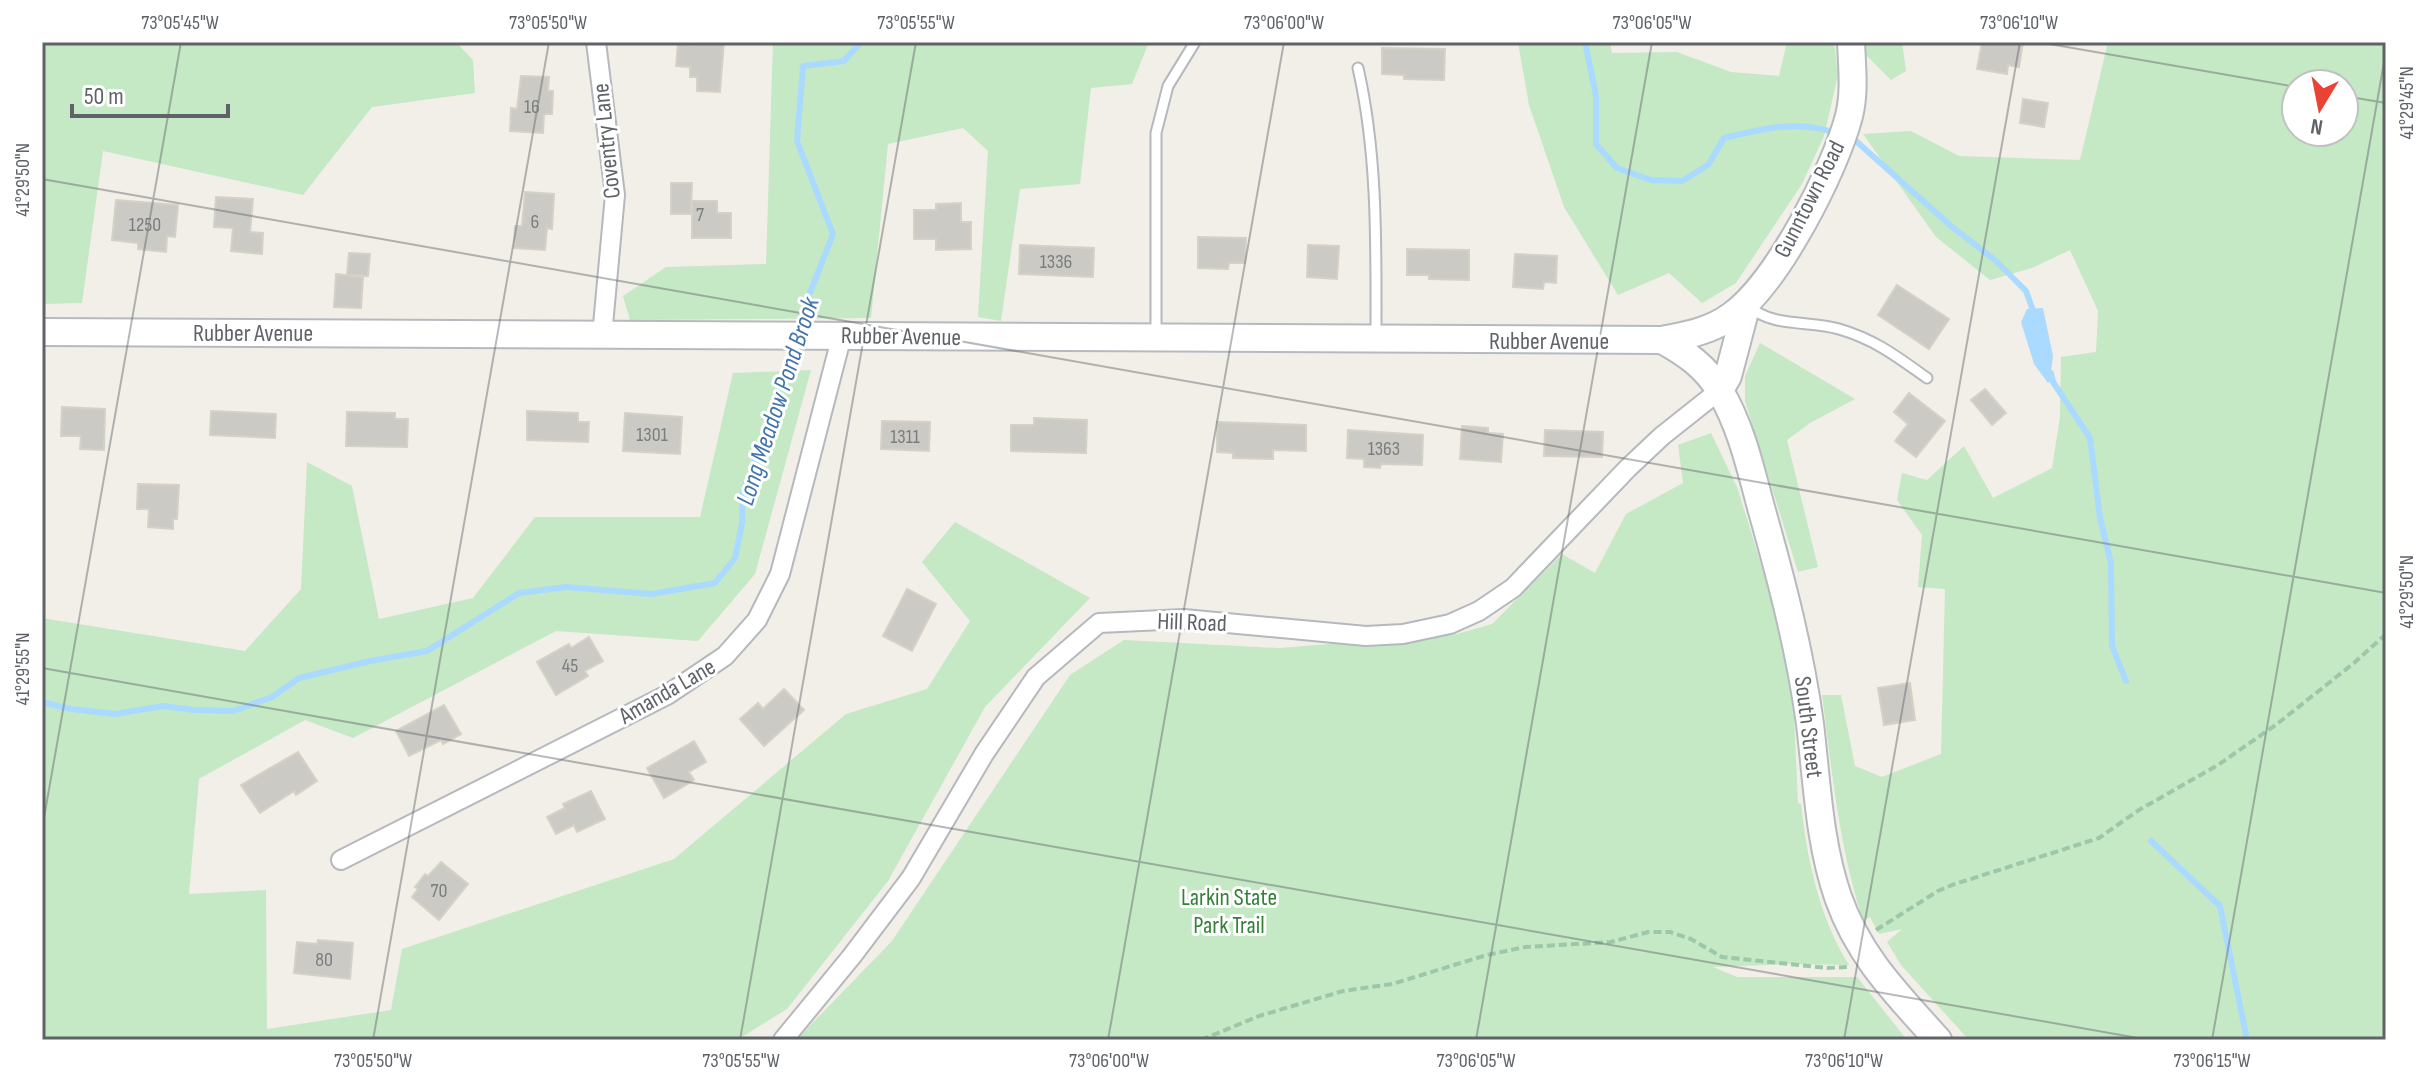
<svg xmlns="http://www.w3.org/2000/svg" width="2428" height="1082" viewBox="0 0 2428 1082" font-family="'Sofia Sans Condensed',sans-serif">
  <rect width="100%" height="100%" fill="#f1efe8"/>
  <path fill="#c5e8c5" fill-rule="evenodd" d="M42,42H456L473,60L475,93L372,107L303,195L103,151L82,303L42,304Z
    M773,42H1149L1132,84L1091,88L1080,184L1020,189L1001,321L978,317L988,151L963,128L888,144L871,318L630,320L623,296L666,267L766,264Z
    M1518,42H1610L1612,53L1677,52L1731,72L1779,76L1787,42H1834L1838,75L1824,136L1802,184L1736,283L1702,303L1669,273L1618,295L1564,207L1529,105Z
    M1865,42H1902L1906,71L1891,80L1866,55Z
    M2108,42H2386V1040H1969L1901,965L1887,942L1902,929L1879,934L1870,917L1863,921C1839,847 1832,772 1822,695H1841L1855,766L1882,777L1941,754L1945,589L1918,587L1922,535L1897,500L1902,473L1927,480L1964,446L1993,498L2052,468L2060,417L2061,357L2096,352L2098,311L2070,250L2032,268L1990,280L1936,237L1863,134L1911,131L1959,156L2080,160ZM2296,84H2344V132H2296Z
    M1760,343L1855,399L1810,423L1787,440L1818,567L1798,572L1745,401V376Z
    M811,370L755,574L698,641L556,631L353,738L305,720L199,779L189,894L266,890L267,1029L391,1010L402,949L674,859L846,714L927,689L970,621L922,562L955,522L1090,598L985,707L888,881L787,1009L737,1040H42V618L245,651L301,589L307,462L352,486L379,619L473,598L535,517H700L733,373Z
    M1711,433L1737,487L1778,618L1794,716L1798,803L1801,804C1807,860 1820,919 1849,965L1791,964L1713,967L1737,977H1857L1907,1040H796L892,941L1070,675L1124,640L1279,648L1457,634L1492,624L1562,554L1595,573L1626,514L1683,483L1678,445Z"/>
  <path fill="#aadaff" d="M2043,308L2053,356L2051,371L2055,378L2048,383L2034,364L2021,322L2027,309Z"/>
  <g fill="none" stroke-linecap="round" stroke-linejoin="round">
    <path stroke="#aadaff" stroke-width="6" d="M1585,42L1596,96V144L1617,168L1651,180L1682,181L1708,165L1724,138C1762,129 1800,119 1838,134
      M1849,138L1856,141L1951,226L1996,261L2026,291L2035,316
      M798,330L802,313L833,234L797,141L803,66L844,61L861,42
      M2051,373L2053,382L2090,438L2100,518L2111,563L2112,646L2126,681
      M42,702L71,709L115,714L163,706L194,710L233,711L272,697L299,678L370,661L427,651L519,593L566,587L652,594L715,583L735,558L742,523L743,492L772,417L796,341
      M2151,841L2220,906L2247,1040"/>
  </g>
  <path fill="#cccac5" stroke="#d6d1c6" stroke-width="2" d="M694,42H724L720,92L697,91V77H690V67L676,66L678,44L694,45Z
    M1982,42H2023L2019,67L2008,65L2007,74L1977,69Z
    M1382,48L1445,49L1444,80L1404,79V75L1382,74Z
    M521,76L549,77L548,91H553L552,114H544L543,133L510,131L511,108L517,109Z
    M2023,99L2048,103L2044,127L2020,123Z
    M671,183H692L691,214H671Z
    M525,192L554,194L552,229L547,228L545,250L514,248L515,226H522Z
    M216,197L253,199L250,232L263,233L262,254L231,251L233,228L214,227Z
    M116,200L178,205L175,237L167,236L166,252L138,249V243L112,240Z
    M692,201H717V213H731V238H692Z
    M961,203V222H971V249L936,250V239H914V210H936V204Z
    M1198,237L1246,238L1245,263H1229L1228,269L1198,268Z
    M1020,245L1094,248L1093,277L1019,274Z
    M1308,245L1339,246L1337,279L1307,277Z
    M1407,249L1469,250V280L1429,279V275H1407Z
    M349,253L370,254L368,276L347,275Z
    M1515,254L1557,256L1556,283L1544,282L1543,289L1513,287Z
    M336,274L363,277L361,308L334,307Z
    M1897,285L1949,319L1929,349L1878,315Z
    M1985,389L2006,413L1992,425L1971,400Z
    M1909,393L1945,421L1916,457L1895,441L1908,424L1894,412Z
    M62,407L105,409L104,450L80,449L81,436H61Z
    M211,411L276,414L275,438L210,435Z
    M527,411L578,413V422H589L588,442L527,440Z
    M347,412L395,413V419H408L407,447L346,446Z
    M625,413L682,417L680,454L623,451Z
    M1034,418L1087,420L1086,453L1011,451V425H1034Z
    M882,421L930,422L929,451L881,449Z
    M1217,422L1306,425V451L1273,450V459L1233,458V453L1217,452Z
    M1462,426L1488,428V433L1503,434L1501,462L1460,459Z
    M1348,430L1423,435L1422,465L1381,464L1380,468L1364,467V459L1347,458Z
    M1545,430L1603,432L1602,457L1544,456Z
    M138,484L179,485L177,519H173V529L148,527L149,509H137Z
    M907,589L936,604L912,651L883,636Z
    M589,637L603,661L585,671L588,676L556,695L537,662L569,644L571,648Z
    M1910,683L1915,720L1884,725L1878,688Z
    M784,689L804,710L764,746L740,719L758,703L763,709Z
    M444,705L461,734L443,744L441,740L409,756L396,731Z
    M694,741L706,762L689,772L694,780L664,798L647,768Z
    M298,752L317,781L296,795L294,791L260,813L241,785Z
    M591,791L605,819L577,832L574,825L556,834L547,817L565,808L563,804Z
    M441,862L468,884L439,920L412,897L418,889L415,887L425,874L428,876Z
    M318,940L353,943L350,979L294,973L297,942L317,944Z"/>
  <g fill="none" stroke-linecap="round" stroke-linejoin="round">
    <g stroke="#b5b8bc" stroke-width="13">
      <path id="lane" d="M1358,68C1378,156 1376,247 1376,337
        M1749,306C1772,328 1810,320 1839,329C1876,340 1896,356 1927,378
        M1156,333V133L1168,86L1195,42"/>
    </g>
    <g stroke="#b5b8bc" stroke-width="22">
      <path id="street" d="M596,42L615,195L602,336
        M341,860L667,695L725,656L757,620L780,574L842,335
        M783,1040L852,956L911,878L984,754L1036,677L1099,623L1184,619L1366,636L1403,634L1450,624L1479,611L1513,588L1628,468L1662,436L1720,390"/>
    </g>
    <g stroke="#b6babf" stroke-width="30">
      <path id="secondary" d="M42,332L1662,340C1687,335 1711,331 1731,316C1777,284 1835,170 1849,116C1855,92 1852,67 1851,42
        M1662,340C1686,353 1706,367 1720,391C1742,428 1751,471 1762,511C1782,582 1800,651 1810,724C1817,782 1819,842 1838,897C1859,957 1897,994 1938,1040
        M1720,390L1728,376L1747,304"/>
    </g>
    <path stroke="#9cc7a9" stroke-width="4" stroke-dasharray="8 4" stroke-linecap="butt" d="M1876,930L1938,891L1952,885L2099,838L2139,810L2218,765L2277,724L2354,663L2386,634
      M1201,1040L1259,1016L1343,991L1392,984L1487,955L1525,947L1611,942L1648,932H1670L1691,939L1722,957L1827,968L1848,967"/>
    <use href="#lane" stroke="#fff" stroke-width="9"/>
    <use href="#street" stroke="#fff" stroke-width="18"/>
    <use href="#secondary" stroke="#fff" stroke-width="26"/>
  </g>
  <path fill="none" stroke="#5f6368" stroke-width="2" stroke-opacity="0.45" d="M2038,42L2296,87M2344,96L2386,103M42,179L2386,593M42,668L2149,1040M42,829L181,42M373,1040L549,42M740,1040L916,42M1108,1040L1284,42M1476,1040L1652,42M1844,1040L2020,42M2212,1040L2386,51"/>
  <g text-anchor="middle" stroke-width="6" stroke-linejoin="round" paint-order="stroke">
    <g font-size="20" fill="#7a7d7f">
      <text x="532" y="113">16</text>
      <text x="700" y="221">7</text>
      <text x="535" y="228">6</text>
      <text x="145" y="231">1250</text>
      <text x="1056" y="268">1336</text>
      <text x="652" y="441">1301</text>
      <text x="905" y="443">1311</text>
      <text x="1384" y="455">1363</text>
      <text x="570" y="672">45</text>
      <text x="439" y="897">70</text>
      <text x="324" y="966">80</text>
    </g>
    <g font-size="24" fill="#5f6368" stroke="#fff">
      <text transform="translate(606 141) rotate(-96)" y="8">Coventry Lane</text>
      <text transform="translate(1809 199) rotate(-63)" y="8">Gunntown Road</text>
      <text x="253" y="341">Rubber Avenue</text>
      <text transform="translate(901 336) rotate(1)" y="8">Rubber Avenue</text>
      <text x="1549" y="349">Rubber Avenue</text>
      <text transform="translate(1192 622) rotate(2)" y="8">Hill Road</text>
      <text transform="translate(667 691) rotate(-30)" y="8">Amanda Lane</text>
      <text transform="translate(1809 727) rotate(83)" y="8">South Street</text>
    </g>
    <g font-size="24" fill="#348238" stroke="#fff">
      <text x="1229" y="905">Larkin State<tspan x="1229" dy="28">Park Trail</tspan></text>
    </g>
    <g font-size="26" font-style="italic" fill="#4174aa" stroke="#fff">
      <text transform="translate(777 401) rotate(-72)" y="9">Long Meadow Pond Brook</text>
    </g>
  </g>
  <rect width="2428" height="1082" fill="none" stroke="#ffffff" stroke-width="88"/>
  <g transform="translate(2320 108) rotate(190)"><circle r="38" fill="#ffffff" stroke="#bfc1c3" stroke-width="2"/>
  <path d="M0-6L14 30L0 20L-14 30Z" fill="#ea4335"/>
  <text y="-12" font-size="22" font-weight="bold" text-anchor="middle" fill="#5f6368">N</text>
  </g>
  <path d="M72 104v12h156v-12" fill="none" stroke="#5f6368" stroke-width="4"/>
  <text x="84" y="104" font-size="24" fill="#5f6368" stroke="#ffffff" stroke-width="6" paint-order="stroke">50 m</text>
  <rect x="44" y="44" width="2340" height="994" fill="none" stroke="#5f6368" stroke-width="3"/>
  <g font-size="20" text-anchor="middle" fill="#5f6368">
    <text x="180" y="29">73°05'45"W</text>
    <text x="548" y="29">73°05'50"W</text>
    <text x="916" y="29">73°05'55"W</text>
    <text x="1284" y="29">73°06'00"W</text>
    <text x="1652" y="29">73°06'05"W</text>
    <text x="2019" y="29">73°06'10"W</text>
    <text transform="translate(2406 103) rotate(-90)" y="7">41°29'45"N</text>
    <text transform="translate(22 180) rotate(-90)" y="7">41°29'50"N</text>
    <text transform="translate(2406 592) rotate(-90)" y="7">41°29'50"N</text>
    <text transform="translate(22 669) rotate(-90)" y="7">41°29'55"N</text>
    <text x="373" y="1067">73°05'50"W</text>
    <text x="741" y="1067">73°05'55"W</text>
    <text x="1109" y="1067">73°06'00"W</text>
    <text x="1476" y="1067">73°06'05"W</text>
    <text x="1844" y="1067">73°06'10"W</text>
    <text x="2212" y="1067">73°06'15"W</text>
  </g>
</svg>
